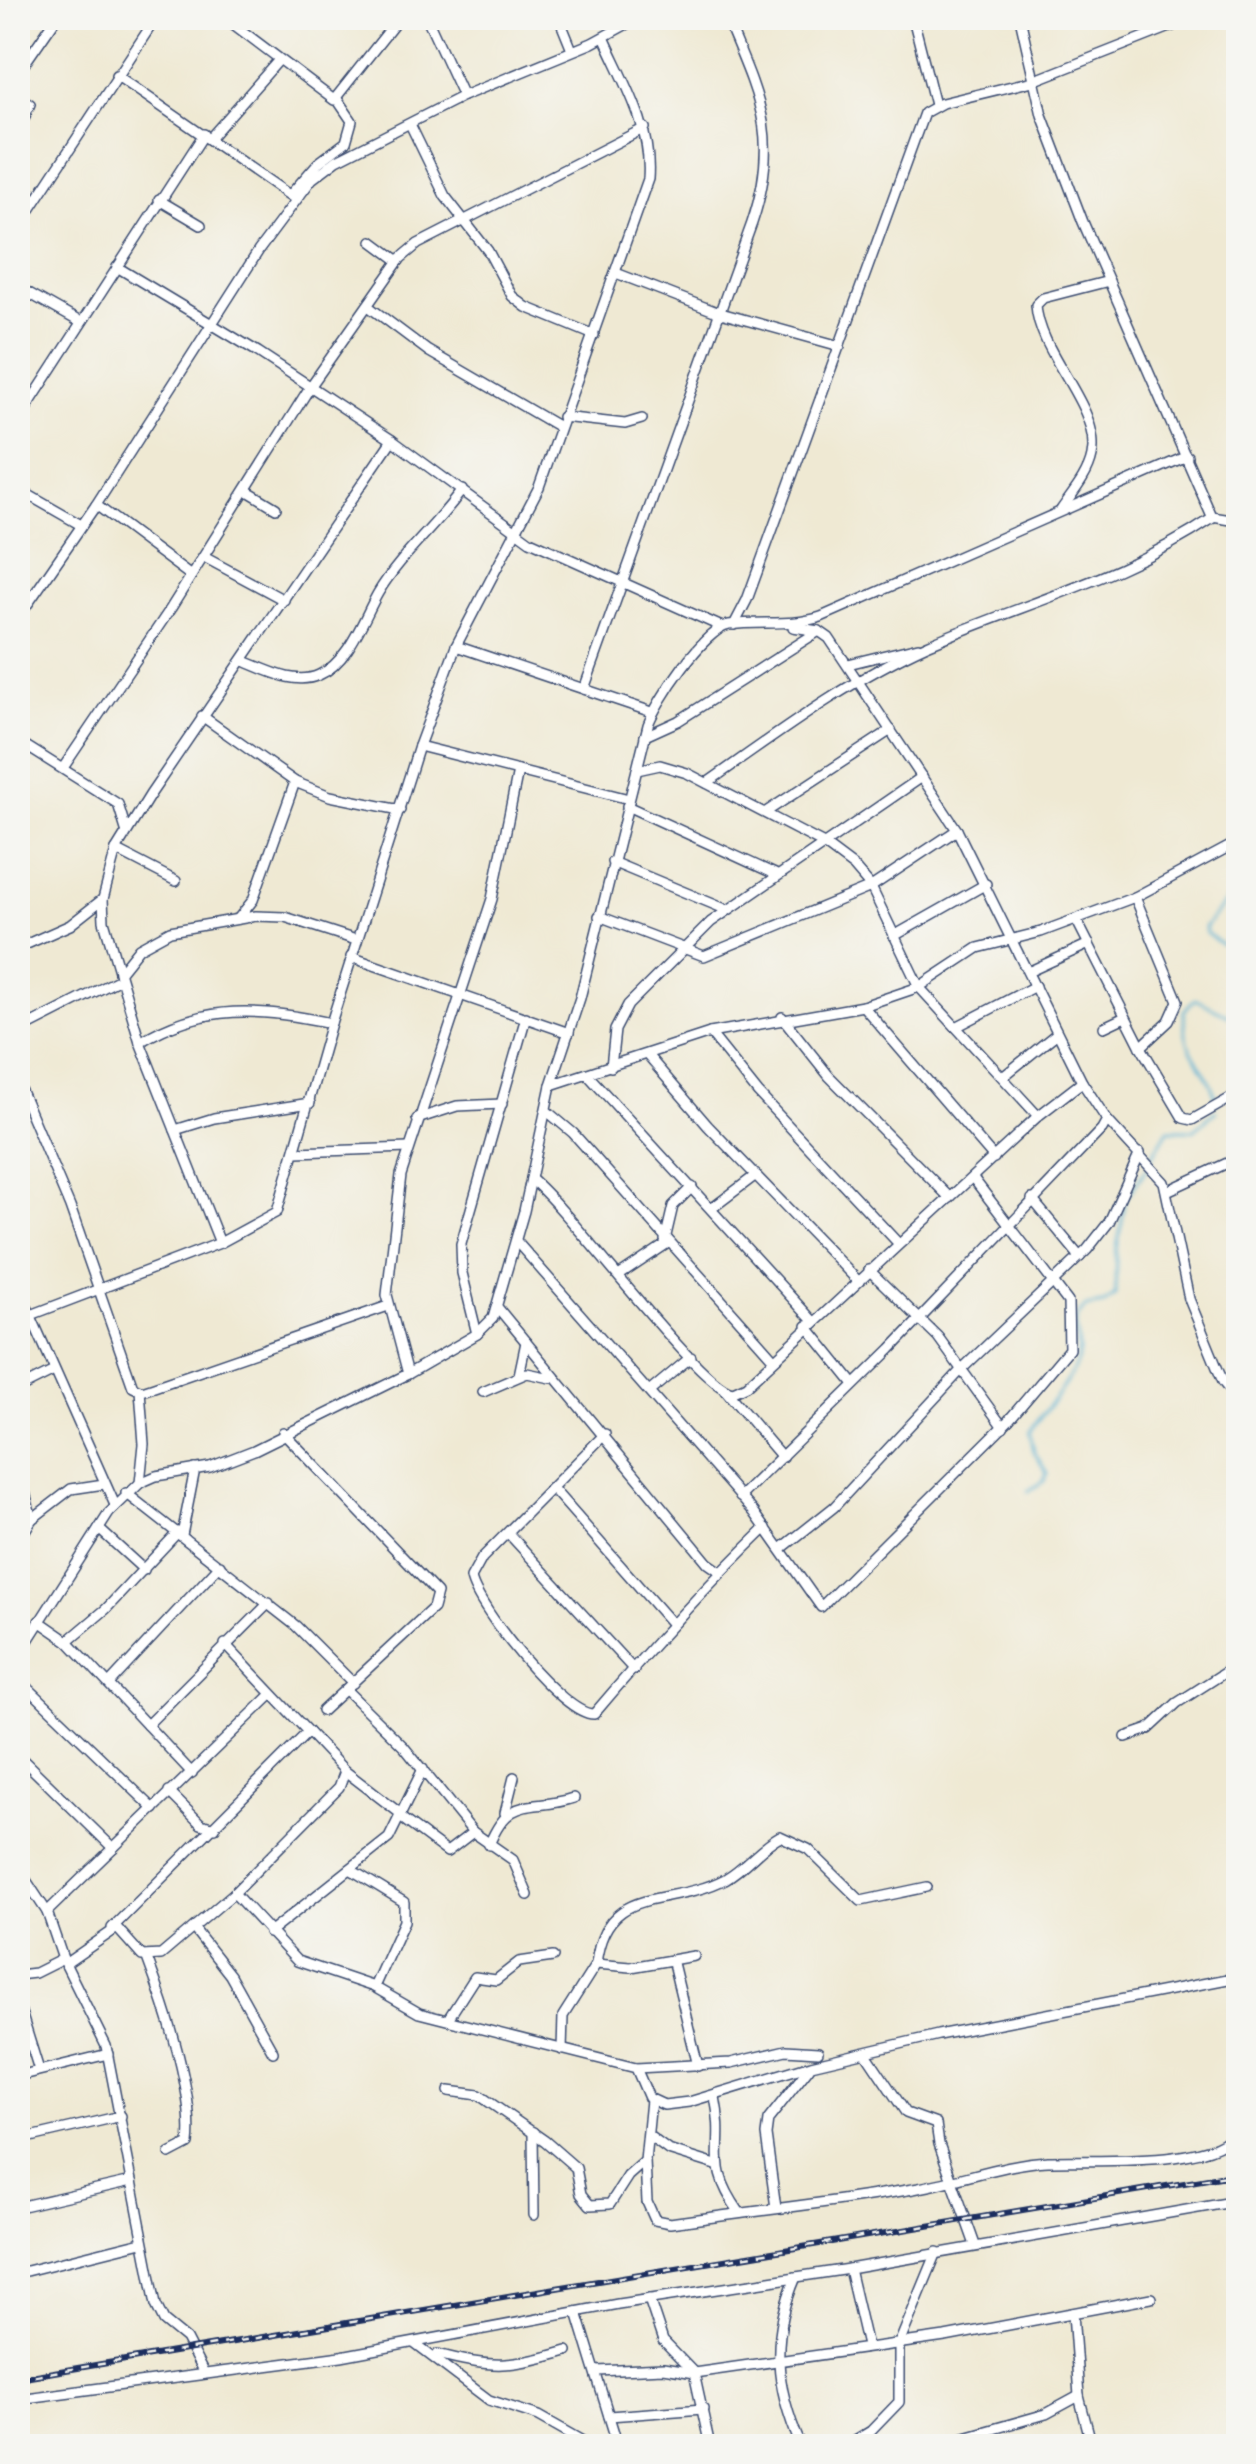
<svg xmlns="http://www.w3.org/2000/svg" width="1256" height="2464" viewBox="0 0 1256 2464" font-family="'IM FELL Double Pica',serif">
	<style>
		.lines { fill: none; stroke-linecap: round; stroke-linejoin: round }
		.stream { stroke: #57b3d5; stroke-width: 2.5 }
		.minor-casing { stroke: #3b4b70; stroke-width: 12 }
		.minor { stroke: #fff; stroke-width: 9 }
		.rail-casing { stroke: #1b2f5e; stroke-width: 6 }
		.rail { stroke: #f6f6f2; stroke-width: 2.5; stroke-dasharray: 8; stroke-linecap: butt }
	</style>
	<rect width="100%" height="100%" fill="#f6f6f2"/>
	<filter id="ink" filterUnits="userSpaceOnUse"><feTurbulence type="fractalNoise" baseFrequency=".01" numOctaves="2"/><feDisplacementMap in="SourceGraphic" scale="20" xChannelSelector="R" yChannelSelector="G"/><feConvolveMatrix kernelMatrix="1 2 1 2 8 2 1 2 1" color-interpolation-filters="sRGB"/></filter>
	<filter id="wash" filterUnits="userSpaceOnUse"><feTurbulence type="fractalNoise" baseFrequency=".0048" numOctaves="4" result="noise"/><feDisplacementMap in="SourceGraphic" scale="40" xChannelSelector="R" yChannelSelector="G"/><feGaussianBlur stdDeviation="2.25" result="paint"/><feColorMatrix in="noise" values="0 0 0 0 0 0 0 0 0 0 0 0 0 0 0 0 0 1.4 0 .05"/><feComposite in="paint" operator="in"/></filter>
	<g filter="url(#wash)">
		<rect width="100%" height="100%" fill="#efe9d3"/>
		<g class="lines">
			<g class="stream">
				<path d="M1238 359 1233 400 1238 429"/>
				<path d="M1238 887 1205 926 1206 933 1231 951 1238 1006"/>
				<path d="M1217 1103C1207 1059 1183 1062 1184 1011L1195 999 1234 1018 1238 1010"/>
				<path d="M1150 1160 1168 1130H1194L1216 1111"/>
				<path d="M1028 1491 1044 1481 1047 1473 1034 1452 1030 1432C1043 1409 1078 1376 1079 1351 1080 1340 1074 1331 1076 1319L1085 1307 1103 1304 1115 1295 1116 1254 1126 1197 1147 1168"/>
			</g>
		</g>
	</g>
	<g filter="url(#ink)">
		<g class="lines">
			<g class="minor-casing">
				<g id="minor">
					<path d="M225 18 334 100 399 18"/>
					<path d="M427 18 463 96"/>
					<path d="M559 18 572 50"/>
					<path d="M913 18 935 105"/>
					<path d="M1020 18 1042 115 1083 222 1212 517 1238 521"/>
					<path d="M18 73 56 18"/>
					<path d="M116 75 295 199"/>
					<path d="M18 96 30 104 18 133"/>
					<path d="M410 124 445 196 488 251 512 296 526 307 594 335"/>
					<path d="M210 138 278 61"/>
					<path d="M290 195 318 163 346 142 352 121 337 99"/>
					<path d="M159 200 201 225"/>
					<path d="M18 228 156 18"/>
					<path d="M372 241 399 261"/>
					<path d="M117 267 258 352 392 440 530 541 722 627"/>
					<path d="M616 273 717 312 840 346"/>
					<path d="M18 287 80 322"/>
					<path d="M368 306 428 351 559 427"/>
					<path d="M562 417 625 424 642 419"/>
					<path d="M18 421 204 134"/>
					<path d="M18 489 81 525"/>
					<path d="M246 490 276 508"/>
					<path d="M96 505 191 576"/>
					<path d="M1061 510C1072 494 1088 476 1092 456 1102 408 1039 356 1036 305L1043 298 1109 281"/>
					<path d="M204 557 284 600"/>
					<path d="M18 618 96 505 259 250 312 179 337 160 463 96 592 43 638 18"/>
					<path d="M734 625 747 600 924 113 942 103 1033 81 1193 18"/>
					<path d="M456 646 652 712"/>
					<path d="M244 661C267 670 295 686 319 675 349 662 363 619 378 593 400 556 437 525 462 490"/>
					<path d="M848 664 918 647"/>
					<path d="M584 689 752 223C781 137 759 97 726 18"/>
					<path d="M202 716 295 782 330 796 400 810"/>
					<path d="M645 736 678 721 819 631"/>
					<path d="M18 741 118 804 126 830"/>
					<path d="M419 746 629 799"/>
					<path d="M63 768 171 608 310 387 400 259 418 244 645 128"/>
					<path d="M637 770 660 765 687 773 822 843 854 867 871 887 919 987 1038 1116"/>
					<path d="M707 783C777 734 849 680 927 645 1024 603 1125 578 1213 518"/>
					<path d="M627 806 775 874"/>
					<path d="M766 812 891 730"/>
					<path d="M116 850 176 881"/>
					<path d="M612 862 725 909"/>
					<path d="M1135 897 1178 1001 1169 1021 1141 1047"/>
					<path d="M599 916 704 956 871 887 957 830"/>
					<path d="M238 919 253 900 295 782"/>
					<path d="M1076 919 1141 1047 1183 1118 1192 1120 1238 1094"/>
					<path d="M894 936 986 884"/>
					<path d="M18 948 70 925 103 899"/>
					<path d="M351 957 569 1033"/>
					<path d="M1028 972 1089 944"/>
					<path d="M119 973 139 948 170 931 256 916 285 917 356 940"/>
					<path d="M863 1006 994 1158"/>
					<path d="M782 1017 829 1076 950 1198"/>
					<path d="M956 1027 1035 986"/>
					<path d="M1104 1027 1125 1017"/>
					<path d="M18 1031 120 979"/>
					<path d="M710 1033 758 1093 898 1243"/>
					<path d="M140 1042C203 1003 262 1008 331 1023"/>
					<path d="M647 1055 708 1126 858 1281"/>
					<path d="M611 1067 615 1030 628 1005 711 922 922 777"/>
					<path d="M587 1074 813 1321"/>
					<path d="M1004 1076 1056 1034"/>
					<path d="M18 1084 70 1207 133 1387 142 1391 154 1387 388 1306"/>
					<path d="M551 1085 710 1033 863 1006 919 987 978 948 1041 932 1135 897 1238 842"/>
					<path d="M548 1112 573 1133 774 1359"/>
					<path d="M417 1119 457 1106 502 1104"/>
					<path d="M1107 1120 1164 1182 1189 1299 1223 1382 1238 1401"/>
					<path d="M175 1130 214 1118 310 1103"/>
					<path d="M296 1152 409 1148"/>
					<path d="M531 1179C572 1212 700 1388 733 1392L746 1386 1038 1116 1082 1082 957 830 829 638 819 631 793 627"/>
					<path d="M1167 1191 1238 1158"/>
					<path d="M1032 1199 1080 1257"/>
					<path d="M711 1209 756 1175"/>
					<path d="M665 1240 673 1206 692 1187"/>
					<path d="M516 1241 754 1512 821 1607 1008 1421 1069 1349 1068 1302 973 1178"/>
					<path d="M220 1243 140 1042 104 921 103 899 116 850 150 795 392 440"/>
					<path d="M869 1270 938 1337 1003 1427"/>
					<path d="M620 1275 668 1243"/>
					<path d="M18 1287 115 1505"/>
					<path d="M498 1308 708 1563 721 1572"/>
					<path d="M31 1315 220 1243 277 1212 331 1023 419 746 456 646 539 487 648 179C652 127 625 84 604 37"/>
					<path d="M807 1326 853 1383"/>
					<path d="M477 1334 462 1273 461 1244 526 1017"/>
					<path d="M408 1374 387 1295 401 1175 492 899 518 771"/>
					<path d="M519 1375 526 1342"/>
					<path d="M18 1389 54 1371"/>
					<path d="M140 1390 144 1444 140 1483"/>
					<path d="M726 1391 782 1457"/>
					<path d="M483 1392 527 1373 551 1378"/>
					<path d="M649 1392 691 1357"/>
					<path d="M283 1432 437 1593 433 1608 322 1711"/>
					<path d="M605 1434 482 1558 471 1578C477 1608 564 1716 594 1714 649 1649 705 1587 766 1528"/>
					<path d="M18 1466 32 1519 18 1542"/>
					<path d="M553 1489 671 1623"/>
					<path d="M126 1493 296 1626 353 1683"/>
					<path d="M740 1497 891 1349 1102 1129 1107 1120 1082 1082"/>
					<path d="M32 1519 71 1489 104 1484"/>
					<path d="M99 1529 144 1570"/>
					<path d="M508 1533 634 1670"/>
					<path d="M182 1535 195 1469"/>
					<path d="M781 1549 834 1507 963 1368 1087 1250 1109 1222 1140 1153"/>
					<path d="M39 1621 68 1641 192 1773"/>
					<path d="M68 1641 106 1609 178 1532"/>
					<path d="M225 1644 345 1771 401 1814"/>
					<path d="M18 1656 109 1513 140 1483 156 1476 210 1467 254 1450 408 1374 477 1334 493 1318 524 1211 551 1085 580 998 648 725C656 702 704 629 729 625 760 620 790 627 821 617L1187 456"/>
					<path d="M18 1678 154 1809"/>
					<path d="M109 1684 220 1565"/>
					<path d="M346 1690 404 1747 473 1832 513 1860 528 1895"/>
					<path d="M147 1725 269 1603"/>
					<path d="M1126 1737 1149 1729 1177 1703 1238 1664"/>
					<path d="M18 1755 113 1848"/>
					<path d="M169 1792 201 1824 215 1828"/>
					<path d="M505 1813 514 1777"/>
					<path d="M400 1817 447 1852 473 1832"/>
					<path d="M489 1845C510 1793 531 1812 574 1798"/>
					<path d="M18 1868 47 1912 63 1959 106 2046 156 2305 164 2321 186 2339 203 2372"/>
					<path d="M350 1869 404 1902V1921L374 1987"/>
					<path d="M234 1893 339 1787 345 1771"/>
					<path d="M47 1912 271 1695"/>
					<path d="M112 1928 308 1732"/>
					<path d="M194 1929 230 1975 273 2052"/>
					<path d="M269 1933 389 1838 423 1769"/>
					<path d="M147 1958C165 2006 195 2094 189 2144L170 2154"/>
					<path d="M673 1963 698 2066"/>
					<path d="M65 1964 117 1928 142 1956 161 1955 234 1893 297 1961 374 1987 419 2013 636 2068 649 2098 664 2105 689 2102 811 2065 938 2035 1238 1977"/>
					<path d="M596 1964C605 1882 670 1908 725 1879 746 1867 760 1847 780 1836L808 1849 861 1901 927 1887"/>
					<path d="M18 1975 35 1973 63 1959"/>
					<path d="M18 2003 39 2070"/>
					<path d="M448 2019 475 1977 496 1980 519 1962 553 1957"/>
					<path d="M562 2050 563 2016 596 1964 631 1967 694 1956"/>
					<path d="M867 2055 906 2113 936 2124 939 2144 975 2245"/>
					<path d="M636 2068 731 2063 786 2050 818 2052"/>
					<path d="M18 2076 108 2054"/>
					<path d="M449 2091 479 2095 545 2141 576 2168 581 2194 590 2205 610 2204 628 2176 645 2161"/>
					<path d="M715 2097C727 2153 703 2161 740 2213"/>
					<path d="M651 2100 645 2161 647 2202 655 2220 670 2223C751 2211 833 2203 913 2189 958 2182 1003 2163 1048 2161 1087 2159 1221 2169 1238 2128"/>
					<path d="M533 2132 534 2215"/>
					<path d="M649 2136 668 2150 716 2165"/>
					<path d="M18 2140 121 2116"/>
					<path d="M18 2207 132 2181"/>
					<path d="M776 2208 766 2135 768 2120 809 2068"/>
					<path d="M849 2269 867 2346"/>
					<path d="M18 2273 142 2242"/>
					<path d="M796 2277C770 2337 775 2386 801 2446"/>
					<path d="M649 2299 663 2341 694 2373 710 2446"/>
					<path d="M577 2312 618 2446"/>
					<path d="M1073 2313 1079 2396 1092 2446"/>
					<path d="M415 2344 489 2400 539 2416 592 2446"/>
					<path d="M438 2354C492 2369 513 2367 567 2351"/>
					<path d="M598 2371 663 2368 694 2373 945 2337 1151 2298"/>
					<path d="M18 2399 341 2356 618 2304 849 2269 1238 2201"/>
					<path d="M609 2416 703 2409"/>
					<path d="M661 2446 709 2442"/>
					<path d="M846 2446 871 2431 899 2402V2344L937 2252"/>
					<path d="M933 2446 1046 2414 1079 2396"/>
				</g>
			</g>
			<use href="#minor" class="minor"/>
			<g class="rail-casing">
				<path id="rail" d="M18 2378 1238 2174"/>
			</g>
			<use href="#rail" class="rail"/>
		</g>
	</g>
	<rect width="1256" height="2464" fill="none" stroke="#f6f6f2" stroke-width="60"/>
</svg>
